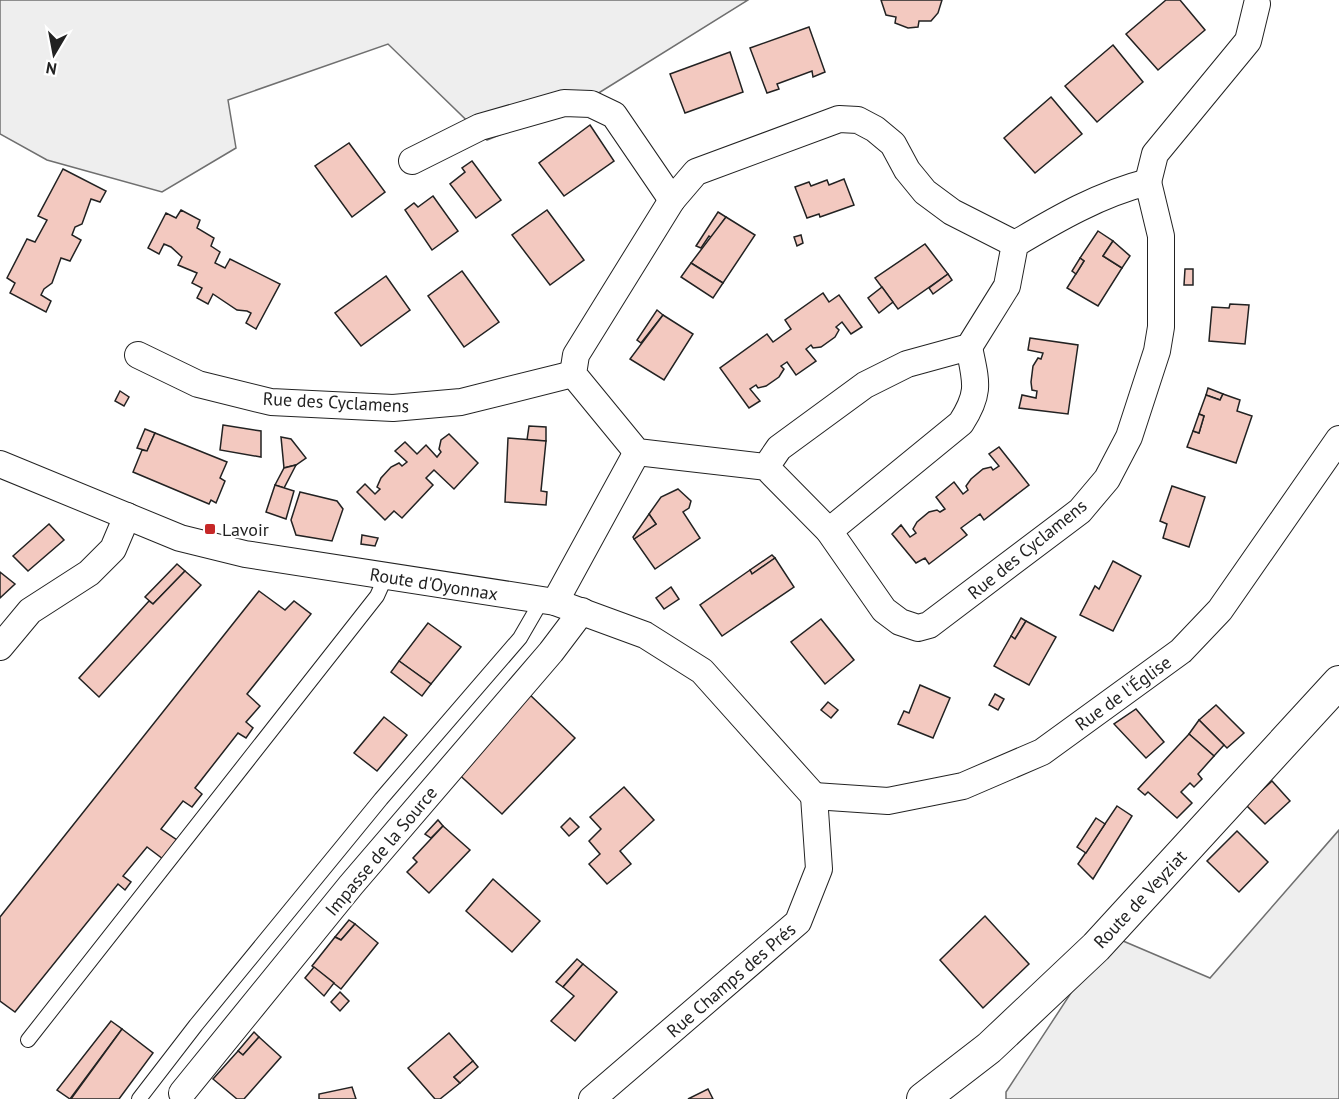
<svg xmlns="http://www.w3.org/2000/svg" width="1339" height="1099" viewBox="0 0 1339 1099" font-family="'PT Sans',sans-serif">
	<style>
		.green { fill: #eee; stroke: #6f6f6f; stroke-width: 1.5 }
		.building { fill: #f3c9c0; stroke: #222; stroke-width: 1.5 }
		.lines { fill: none; stroke-linecap: round; stroke-linejoin: round }
		.service-casing { stroke: #222; stroke-width: 16 }
		.minor-casing { stroke: #222; stroke-width: 28 }
		.tertiary-casing { stroke: #222; stroke-width: 34 }
		.service { stroke: #fff; stroke-width: 14 }
		.minor { stroke: #fff; stroke-width: 26 }
		.tertiary { stroke: #fff; stroke-width: 32 }
		.poi-dot { fill: #c62828; stroke: #fff; stroke-width: 2 }
		.labels { text-anchor: middle; dominant-baseline: central; stroke-width: 4.5; stroke-linejoin: round; paint-order: stroke }
		.street-label { font-size: 18px; fill: #222; stroke: #fff }
		.poi-label { font-size: 18px; fill: #222; stroke: #fff; text-anchor: start }
	</style>
	<rect width="100%" height="100%" fill="#fff"/>
	<g class="green">
		<path d="M0 0H748L589 99 487 140 388 44 228 100 236 148 162 192 47 160 0 134Z"/>
		<path d="M1339 830V1099H1006V1092L1109 935 1210 978Z"/>
	</g>
	<g class="building">
		<path d="M881 0H942L938 13 931 21H919L918 27 908 28 895 23 896 17 886 15Z"/>
		<path d="M1166 0H1180L1205 30 1158 70 1126 34Z"/>
		<path d="M809 27 825 72 813 77 812 71 777 84 779 89 767 93 750 48Z"/>
		<path d="M1113 45 1143 82 1097 122 1065 86Z"/>
		<path d="M730 52 743 92 685 113 670 74Z"/>
		<path d="M1051 97 1082 134 1035 173 1004 138Z"/>
		<path d="M590 125 614 161 564 196 539 163Z"/>
		<path d="M349 143 385 192 352 217 315 166Z"/>
		<path d="M472 161 501 200 476 218 450 184 465 172 462 168Z"/>
		<path d="M63 169 106 191 100 202 91 199 82 224 75 227 72 235 81 240 70 261 61 258 52 283 44 289 41 295 51 301 46 312 10 293 15 283 7 278 27 239 35 242 47 220 38 216Z"/>
		<path d="M844 179 854 205 820 217 819 214 807 218 795 187 809 182 811 186 827 180 829 185Z"/>
		<path d="M433 196 458 231 432 250 405 210 414 203 418 207Z"/>
		<path d="M181 210 200 220 197 228 214 238 211 246 220 252 215 263 225 268 230 259 280 284 256 329 246 323 251 313 247 311 237 310 213 294 208 304 197 298 202 288 192 283 197 273 178 265 182 257 171 247 164 244 159 254 148 248 166 213 176 218Z"/>
		<path d="M547 210 584 260 550 285 512 235Z"/>
		<path d="M718 212 726 217 712 238 709 236 701 248 696 246Z"/>
		<path d="M726 217 755 235 723 283 691 263Z"/>
		<path d="M1098 231 1113 241 1103 256 1122 268 1098 306 1067 288 1084 261 1080 258Z"/>
		<path d="M801 235 803 243 797 246 794 237Z"/>
		<path d="M1113 241 1130 256 1122 268 1103 256Z"/>
		<path d="M925 244 948 274 898 309 875 278Z"/>
		<path d="M1080 258 1084 261 1076 274 1072 271Z"/>
		<path d="M691 263 723 283 713 298 681 277Z"/>
		<path d="M1185 269H1193V285H1184Z"/>
		<path d="M462 271 499 322 464 347 428 296Z"/>
		<path d="M948 274 952 280 933 294 929 288Z"/>
		<path d="M386 276 410 310 361 346 335 313Z"/>
		<path d="M882 287 893 302 879 313 868 298Z"/>
		<path d="M823 293 829 302 839 295 862 327 851 334 842 322 836 327 839 330 835 337 821 347 813 348 811 345 806 349 816 361 796 375 787 362 781 366 784 369 779 377 766 386 758 388 756 385 750 389 760 401 749 408 720 368 767 334 773 342 791 329 785 320Z"/>
		<path d="M1230 304 1249 305 1245 344 1209 341 1212 307 1229 308Z"/>
		<path d="M657 310 663 315 641 343 637 340Z"/>
		<path d="M663 315 693 334 664 380 630 359Z"/>
		<path d="M1030 338 1078 345 1068 414 1019 408 1022 395 1036 398 1037 391 1032 390 1031 382 1033 366 1038 358 1041 359 1043 353 1028 350Z"/>
		<path d="M1208 388 1223 394 1220 400 1206 395Z"/>
		<path d="M120 391 129 397 124 406 115 401Z"/>
		<path d="M1223 394 1240 400 1237 411 1252 416 1236 463 1187 447 1193 431 1199 433 1204 416 1199 414 1206 395 1220 400Z"/>
		<path d="M1199 414 1204 416 1199 433 1193 431Z"/>
		<path d="M223 425 261 431V457L220 450Z"/>
		<path d="M529 426 546 427V441L527 440Z"/>
		<path d="M145 429 155 433 147 451 137 448Z"/>
		<path d="M155 433 227 462 220 478 225 481 216 503 211 500 209 504 133 472 142 450 147 451Z"/>
		<path d="M449 434 478 463 454 489 434 470 426 478 433 485 402 518 394 511 385 520 357 492 365 484 375 494 380 489 377 487 381 478 391 467 399 463 402 466 407 462 395 451 405 442 417 454 426 445 437 457 441 452 439 449 441 440Z"/>
		<path d="M281 437 291 439 306 458 296 465 284 468Z"/>
		<path d="M508 438 546 441 541 491 547 492 546 505 505 502Z"/>
		<path d="M999 447 1029 485 984 520 980 514 961 528 967 535 929 564 925 558 916 563 892 534 901 525 910 537 916 533 913 529 917 522 929 512 937 510 940 512 945 509 936 497 954 482 963 494 968 490 966 486 971 479 983 469 991 467 993 470 999 466 989 454Z"/>
		<path d="M296 465 284 488 275 485 284 468Z"/>
		<path d="M275 485 294 491 286 519 266 512Z"/>
		<path d="M1172 486 1205 497 1189 547 1163 538 1167 524 1160 521Z"/>
		<path d="M678 489 691 501 689 508 683 512 700 538 655 569 634 539 656 524 649 514 661 497Z"/>
		<path d="M300 492 337 501 343 509 332 541 296 535 291 520Z"/>
		<path d="M649 514 656 524 634 539 633 537Z"/>
		<path d="M49 524 64 540 28 571 13 556Z"/>
		<path d="M362 535 378 538 375 546 361 544Z"/>
		<path d="M772 555 775 558 752 574 750 570Z"/>
		<path d="M775 558 794 587 722 636 700 605 750 570 752 574Z"/>
		<path d="M1113 561 1141 576 1113 631 1080 615 1095 586 1099 589Z"/>
		<path d="M177 564 185 571 153 604 145 597Z"/>
		<path d="M185 571 201 585 99 697 79 678 149 601 153 604Z"/>
		<path d="M0 572 15 584 0 598Z"/>
		<path d="M671 587 679 599 664 609 656 598Z"/>
		<path d="M259 591 285 610 294 601 311 614 247 694 260 706 246 722 253 728 246 738 238 733 195 788 202 794 192 807 183 801 161 829 177 840 163 859 147 847 123 876 131 882 125 890 118 884 15 1012 0 1001V917Z"/>
		<path d="M1021 618 1026 621 1015 639 1011 636Z"/>
		<path d="M821 619 854 660 825 684 791 642Z"/>
		<path d="M1026 621 1056 637 1029 685 994 666 1011 636 1015 639Z"/>
		<path d="M428 623 461 647 431 684 399 661Z"/>
		<path d="M399 661 431 684 422 696 391 672Z"/>
		<path d="M920 685 950 698 933 738 898 724 904 711 909 713Z"/>
		<path d="M528 693 575 738 502 814 453 769Z"/>
		<path d="M995 694 1004 699 998 710 989 705Z"/>
		<path d="M828 702 838 710 831 718 821 710Z"/>
		<path d="M1216 705 1244 733 1227 748 1199 720Z"/>
		<path d="M1136 709 1164 742 1146 758 1114 724Z"/>
		<path d="M384 717 407 735 377 771 354 753Z"/>
		<path d="M1199 720 1224 745 1214 756 1189 734Z"/>
		<path d="M1189 734 1214 756 1198 774 1202 779 1194 787 1190 783 1181 792 1192 803 1177 818 1148 792 1145 795 1138 789Z"/>
		<path d="M1272 781 1290 801 1265 824 1246 805Z"/>
		<path d="M624 787 654 820 620 851 631 864 607 884 589 864 600 854 589 841 601 829 590 817Z"/>
		<path d="M1117 806 1132 816 1093 879 1078 864Z"/>
		<path d="M570 818 579 827 569 836 561 827Z"/>
		<path d="M1096 818 1105 824 1086 853 1077 847Z"/>
		<path d="M438 820 443 826 431 838 425 834Z"/>
		<path d="M443 826 470 850 429 893 407 872 417 862 413 858Z"/>
		<path d="M1237 831 1268 862 1239 892 1207 861Z"/>
		<path d="M493 879 540 921 512 952 466 911Z"/>
		<path d="M985 916 1029 964 983 1008 940 960Z"/>
		<path d="M349 920 355 924 341 940 335 937Z"/>
		<path d="M355 924 378 943 341 989 312 966 335 937 341 940Z"/>
		<path d="M577 959 583 964 563 987 556 982Z"/>
		<path d="M583 964 617 992 575 1041 551 1021 574 996 563 987Z"/>
		<path d="M314 967 334 983 324 996 305 978Z"/>
		<path d="M340 992 349 1001 340 1011 331 1002Z"/>
		<path d="M111 1021 122 1029 70 1099 57 1090Z"/>
		<path d="M122 1029 153 1053 119 1099H71Z"/>
		<path d="M254 1032 259 1037 243 1055 238 1051Z"/>
		<path d="M449 1033 473 1061 454 1077 460 1083 440 1099H435L408 1068Z"/>
		<path d="M259 1037 281 1057 244 1099H237L213 1079 238 1051 243 1055Z"/>
		<path d="M473 1061 478 1067 460 1083 454 1077Z"/>
		<path d="M352 1087 356 1099H319V1094Z"/>
		<path d="M708 1089 713 1099H688Z"/>
	</g>
	<g class="lines">
		<g class="service-casing">
			<g id="service">
				<path d="M28 1040 377 596 386 576"/>
				<path d="M139 1099 196 1025 381 799 520 638 542 600"/>
			</g>
		</g>
		<g class="minor-casing">
			<g id="minor">
				<path d="M412 161 480 127 564 103 591 104 614 115 672 200"/>
				<path d="M1148 182 1155 154 1248 41 1257 4"/>
				<path d="M138 355 198 384 271 402 393 408 461 402 573 374"/>
				<path d="M0 464 180 538 245 554 555 602 645 635 702 671 814 796"/>
				<path d="M766 467 829 531 884 610 900 622 918 628 929 625 1080 511 1107 479 1129 437 1157 351 1161 327V236L1148 182C1100 194 1057 219 1015 244L1007 286 969 347 907 364 865 385 779 448 766 467 637 452 573 374 576 355 672 200 696 172 839 119 858 120 875 129 893 144 907 170 925 192 952 212 1015 244"/>
				<path d="M829 531 961 423C981 392 976 382 969 347"/>
				<path d="M555 602 637 452"/>
				<path d="M0 647 30 611 89 573 113 549 127 516"/>
				<path d="M814 796 888 801 963 786 1042 752 1181 651 1220 610 1339 439"/>
				<path d="M182 1093 351 885 551 652 582 611"/>
				<path d="M592 1099 798 922 819 869 814 796"/>
			</g>
		</g>
		<g class="tertiary-casing">
			<path id="tertiary" d="M923 1099 989 1048 1096 947 1339 682"/>
		</g>
		<use href="#service" class="service"/>
		<use href="#minor" class="minor"/>
		<use href="#tertiary" class="tertiary"/>
	</g>
	<rect class="poi-dot" x="204" y="523" width="12" height="12" rx="3"/>
	<g class="labels">
		<g class="street-label">
			<text transform="translate(336 402) rotate(3)">Rue des Cyclamens</text>
			<text transform="translate(1027 549) rotate(-39)">Rue des Cyclamens</text>
			<text transform="translate(434 584) rotate(9)">Route d'Oyonnax</text>
			<text transform="translate(1123 693) rotate(-36)">Rue de l'Église</text>
			<text transform="translate(381 851) rotate(-50)">Impasse de la Source</text>
			<text transform="translate(1140 899) rotate(-47)">Route de Veyziat</text>
			<text transform="translate(731 980) rotate(-41)">Rue Champs des Prés</text>
		</g>
		<g class="poi-label">
			<text x="222" y="529">Lavoir</text>
		</g>
	</g>
	<g transform="translate(54 54) rotate(190)" stroke="#ffffff" stroke-width="4.5" paint-order="stroke">
	<path d="M0-4.5L10 22L0 15L-10 22Z" fill="#222222"/>
	<text y="-9" font-size="16" font-weight="bold" text-anchor="middle" fill="#222222">N</text>
	</g>
</svg>
